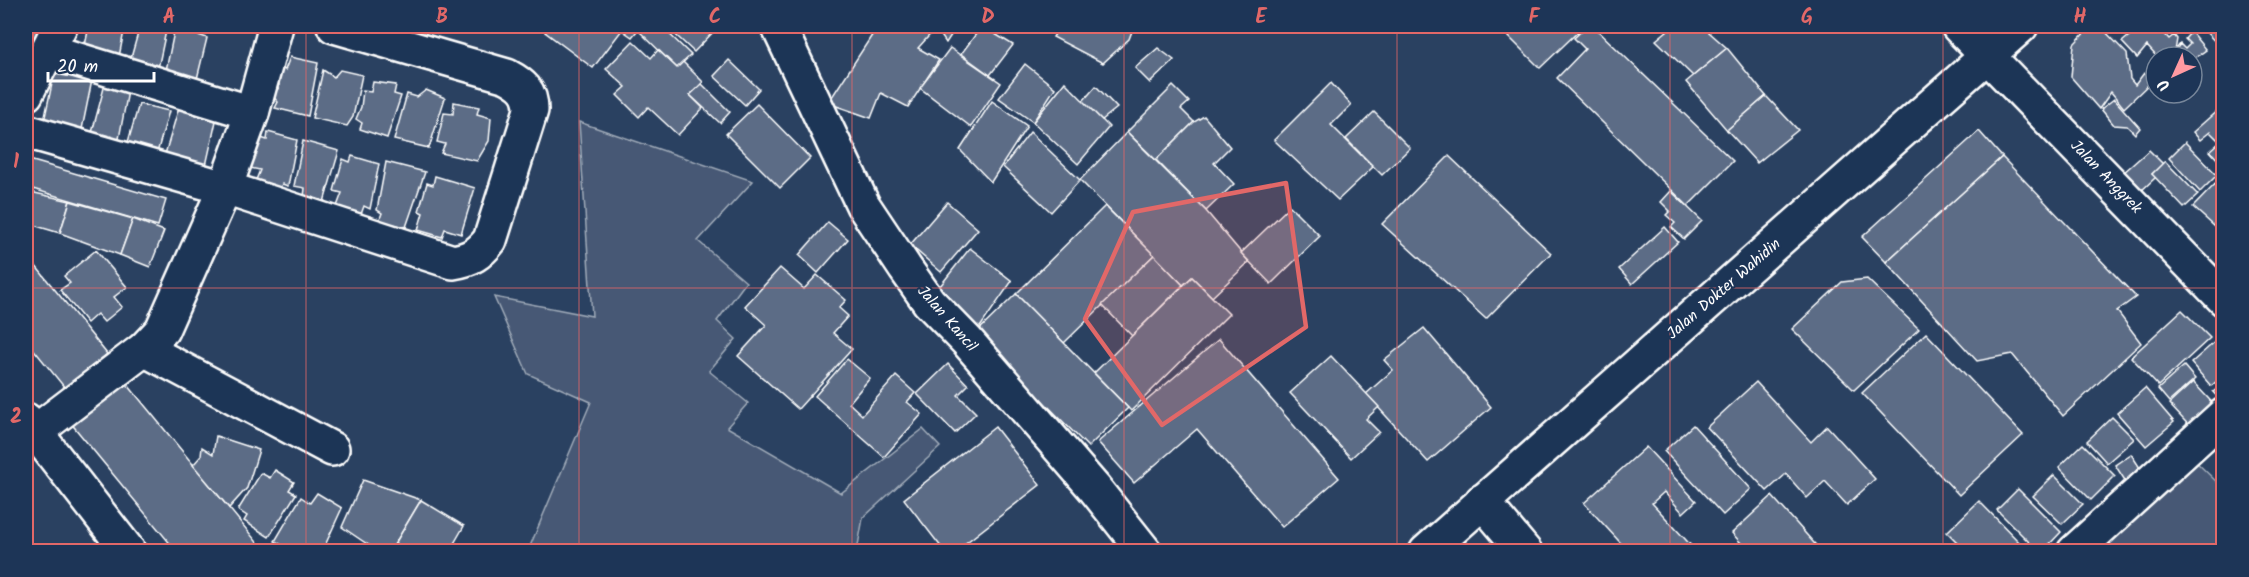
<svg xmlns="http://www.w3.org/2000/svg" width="2249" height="577" viewBox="0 0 2249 577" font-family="Kalam,sans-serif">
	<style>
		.green { fill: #465975; stroke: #a2acba; stroke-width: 1.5 }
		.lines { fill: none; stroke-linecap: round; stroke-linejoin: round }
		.canal { stroke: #6d7d92; stroke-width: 38 }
		.building { fill: #5b6c86; stroke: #fff; stroke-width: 1.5 }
		.minor-casing { stroke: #fff; stroke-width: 38 }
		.major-casing { stroke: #fff; stroke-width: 38 }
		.minor { stroke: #1d3557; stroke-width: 33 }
		.major { stroke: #1d3557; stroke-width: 33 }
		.marked { fill: #e26868; fill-opacity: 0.2; stroke: #e26868; stroke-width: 4.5; stroke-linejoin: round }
		.grid { fill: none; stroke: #e26868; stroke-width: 1.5; stroke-opacity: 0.55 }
		.labels { text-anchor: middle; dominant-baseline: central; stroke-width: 4.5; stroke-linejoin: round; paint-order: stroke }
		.street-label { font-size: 16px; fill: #fff; stroke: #1d3557 }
		.neatline { fill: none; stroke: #e26868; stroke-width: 2 }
		.grid-label { font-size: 20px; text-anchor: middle; font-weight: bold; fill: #e26868 }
	</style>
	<rect width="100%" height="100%" fill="#2a4161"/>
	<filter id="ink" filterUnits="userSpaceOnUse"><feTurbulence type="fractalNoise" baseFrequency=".0167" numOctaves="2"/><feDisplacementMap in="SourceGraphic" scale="12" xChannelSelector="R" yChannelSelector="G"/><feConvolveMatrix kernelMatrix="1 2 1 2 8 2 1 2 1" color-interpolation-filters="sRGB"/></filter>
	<g filter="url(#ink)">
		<g class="green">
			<path d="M579 122 753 181 698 241 746 282 717 321 736 339 709 371 748 403 727 427 841 493 923 429 940 447 863 518 857 551H528L591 402 528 374 494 297 592 316Z"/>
			<path d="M2188 454 2223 488V551L2071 552Z"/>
		</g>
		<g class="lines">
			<path class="canal" d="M26 28 27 26"/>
		</g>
		<g class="building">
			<path d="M89 26H125L118 62 83 55Z"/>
			<path d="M140 26H167L156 78 127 72Z"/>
			<path d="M385 26H427L423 29Z"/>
			<path d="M550 26H616L622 30 593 68 545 32Z"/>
			<path d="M616 26H641L632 37Z"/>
			<path d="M644 26H661L691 55 677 68 639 31Z"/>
			<path d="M666 26H719L694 52Z"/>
			<path d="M878 26H957L946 43 936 28 918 48 939 60 908 107 881 93 871 118 828 103Z"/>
			<path d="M982 26 1013 45 990 75 961 54Z"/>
			<path d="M1060 26H1134L1129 39 1103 63 1053 37Z"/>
			<path d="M1498 26H1584L1540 68Z"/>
			<path d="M1587 26H1593L1733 161 1688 206 1557 78 1585 49 1574 38Z"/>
			<path d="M1673 26H1702L1727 48 1693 76 1656 40Z"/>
			<path d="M2091 26H2100L2127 54 2130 79 2135 85 2144 73 2151 82 2124 108 2111 92 2099 109 2071 77 2074 44Z"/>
			<path d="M2141 26H2167L2162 31 2169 39 2174 35 2177 39 2175 51 2180 44 2185 49 2190 44 2185 39 2191 32 2206 50 2192 60V57H2157L2147 46 2137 58 2122 42Z"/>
			<path d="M2204 26H2224V51L2202 28Z"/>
			<path d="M175 27 207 38 195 87 164 80Z"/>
			<path d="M633 41 651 58 658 50 677 68 683 62 703 82 690 95 703 108 678 135 648 107 639 117 617 95 626 87 606 69Z"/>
			<path d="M950 48 1001 83 971 127 920 88Z"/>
			<path d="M1158 48 1174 60 1150 83 1135 68Z"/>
			<path d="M1727 48 1766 96 1727 130 1686 82Z"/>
			<path d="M290 57 318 63 308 116 275 108 278 102 271 94 279 88V66L285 70Z"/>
			<path d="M729 60 759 89 745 105 714 76Z"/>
			<path d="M2156 62V84L2147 72Z"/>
			<path d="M1025 64 1055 88 1033 122 999 98Z"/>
			<path d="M323 70 334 77 340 70 362 75 353 117 347 126 312 118Z"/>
			<path d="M54 74 92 80 80 139 42 131Z"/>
			<path d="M373 82 396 85 394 94 401 96 387 138 360 129 362 123 356 119 361 107 363 91 371 92Z"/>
			<path d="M1065 82 1109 127 1078 164 1033 122Z"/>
			<path d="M1331 83 1351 105 1331 125 1373 167 1338 200 1274 140Z"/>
			<path d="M105 84 129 86 118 144 90 140Z"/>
			<path d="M702 84 730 112 720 123 690 95Z"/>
			<path d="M1096 86 1117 108 1102 120 1083 101Z"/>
			<path d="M1173 86 1189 102 1181 109 1194 122 1156 160 1127 132Z"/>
			<path d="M426 90 445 98 429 148 394 140 407 94 417 97Z"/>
			<path d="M1766 96 1798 130 1757 163 1727 130Z"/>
			<path d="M2114 99 2140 128 2135 134 2127 126 2114 125 2101 109Z"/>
			<path d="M992 101 1027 126 991 182 960 150Z"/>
			<path d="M454 102 479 107 477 114 491 118 489 141 477 161 441 153 445 144 437 142 444 113 453 114Z"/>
			<path d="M139 104 169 111 157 153 128 142Z"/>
			<path d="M757 104 810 158 780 188 726 134Z"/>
			<path d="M179 107 216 121 203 179 163 161Z"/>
			<path d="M2219 109 2224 114V157L2219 161 2210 151 2220 142 2210 132 2200 140 2193 132Z"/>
			<path d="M1374 112 1410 148 1382 175 1346 139Z"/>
			<path d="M1204 116 1230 147 1214 163 1234 184 1206 211 1156 160 1194 122Z"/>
			<path d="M1979 131 2002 157 1886 262 1862 237Z"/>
			<path d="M268 132 297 140 288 186 282 184 278 193 254 185 260 170 250 168 258 137 267 140Z"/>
			<path d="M1030 132 1080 180 1051 212 1003 167Z"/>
			<path d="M1127 132 1206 211 1249 262 1212 297 1192 277 1183 285 1080 180Z"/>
			<path d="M303 141 339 151 324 202 304 197 305 188 294 186Z"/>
			<path d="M2185 142 2217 175 2200 192 2169 158Z"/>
			<path d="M2149 150 2163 164 2152 174 2156 177 2140 192 2122 174Z"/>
			<path d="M352 156 379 164 370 209 364 206 360 217 336 209 342 193 334 191 343 159 350 162Z"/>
			<path d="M1449 156 1551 253 1486 319 1382 224Z"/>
			<path d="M2002 157 2136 297 2117 311 2141 343 2063 416 2012 354 1977 361 1886 262Z"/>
			<path d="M26 159 166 200 158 226 26 187Z"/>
			<path d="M2165 161 2198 195 2184 208 2152 174Z"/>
			<path d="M386 162 425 172 406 227 379 221 382 213 377 210Z"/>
			<path d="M2224 175V235L2193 207Z"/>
			<path d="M435 176 475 188 461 234 445 229 442 237 418 230 423 213 419 211 427 183 433 185Z"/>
			<path d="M26 191 70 201 60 233 26 223Z"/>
			<path d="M1671 191 1702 221 1684 239 1671 227 1675 223 1666 215 1670 211 1661 202Z"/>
			<path d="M70 201 133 219 120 255 60 233Z"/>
			<path d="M947 202 978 229 941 272 910 245Z"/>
			<path d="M1105 206 1154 255 1064 343 1016 294Z"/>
			<path d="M1290 206 1320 236 1271 284 1241 253Z"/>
			<path d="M133 219 164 231 150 267 120 255Z"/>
			<path d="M828 222 848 239 818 273 799 255Z"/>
			<path d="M1665 227 1678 242 1632 284 1619 269Z"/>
			<path d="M970 248 1012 281 976 333 933 295Z"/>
			<path d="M96 250 127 287 114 297 122 307 104 322 97 314 87 323 60 290 70 283 64 276Z"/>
			<path d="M26 254 107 354 65 388 26 340Z"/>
			<path d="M1154 255 1183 285 1132 336 1102 305Z"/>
			<path d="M780 268 804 289 817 275 846 300 839 308 848 316 833 333 852 349 798 409 738 356 766 325 745 306Z"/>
			<path d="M1192 277 1229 314 1131 411 1094 373Z"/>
			<path d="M1867 279 1919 329 1854 390 1792 329 1842 282Z"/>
			<path d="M1016 294 1128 408 1088 447 976 333Z"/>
			<path d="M2182 310 2210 338 2158 386 2131 357Z"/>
			<path d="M1424 328 1491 407 1428 462 1366 394 1393 370 1384 360Z"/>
			<path d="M1926 333 2023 435 1959 495 1862 393Z"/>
			<path d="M1219 339 1339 478 1282 527 1197 429 1134 483 1098 442Z"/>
			<path d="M2218 339 2224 345V375L2211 386 2191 363Z"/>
			<path d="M1331 356 1379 407 1366 419 1379 432 1351 458 1290 393Z"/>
			<path d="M847 359 870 378 849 403 862 415 896 376 915 393 907 402 922 414 884 457 815 396Z"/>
			<path d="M948 364 968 385 958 395 976 413 955 433 917 394Z"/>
			<path d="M2184 366 2195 379 2169 402 2158 389Z"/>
			<path d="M123 379 265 552H177L70 422Z"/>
			<path d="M1756 382 1811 442 1827 426 1875 479 1847 505 1825 481 1807 498 1786 474 1767 491 1707 427Z"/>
			<path d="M2193 382 2220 411 2196 433 2169 404Z"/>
			<path d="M2224 383V404L2213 392Z"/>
			<path d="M2145 388 2174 422 2146 446 2117 413Z"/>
			<path d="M2112 417 2134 439 2107 463 2087 441Z"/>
			<path d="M1693 425 1751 489 1723 515 1664 451Z"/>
			<path d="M995 427 1040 485 954 552H945L904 499Z"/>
			<path d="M216 436 259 450 247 488 229 508 193 465 201 456 202 447 213 454Z"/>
			<path d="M2083 444 2115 476 2091 500 2059 467Z"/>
			<path d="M1646 447 1696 501 1683 513 1664 492 1652 503 1697 552H1629L1584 503Z"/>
			<path d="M2131 454 2142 471 2126 482 2115 465Z"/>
			<path d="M275 470 294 482 289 490 296 494 269 537 244 521 247 516 238 510 261 473 270 478Z"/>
			<path d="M2054 475 2083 504 2062 524 2033 496Z"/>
			<path d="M363 480 421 500 390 552H379L342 527Z"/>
			<path d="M2018 489 2061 532 2042 552H2039L1997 510Z"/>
			<path d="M317 493 342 508 322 552H293L275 541 301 497 310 503Z"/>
			<path d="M1772 496 1822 552H1749L1732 533Z"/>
			<path d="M421 500 464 526 449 552H390Z"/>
			<path d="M1979 501 2022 545 2015 552H1967L1947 532Z"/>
		</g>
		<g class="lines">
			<g class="minor-casing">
				<g id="minor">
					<path d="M778 26 863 205 905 268 929 302 967 341 1095 489 1145 552"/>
					<path d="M1958 26 2224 299"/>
					<path d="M49 51 252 113"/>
					<path d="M26 94 60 26"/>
					<path d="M26 131 225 188 453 262C471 259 479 254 490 240L531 110C531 91 522 84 507 76L334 26"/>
					<path d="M144 349 332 449"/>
					<path d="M35 432 144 349 162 330 225 188 252 113 276 26"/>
					<path d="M1482 501 1525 552"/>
					<path d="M1426 552 2021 26"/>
					<path d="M2074 552 2224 415"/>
				</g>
			</g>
			<g class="major-casing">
				<path id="major" d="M26 420 129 552"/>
			</g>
			<use href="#minor" class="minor"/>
			<use href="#major" class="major"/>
		</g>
	</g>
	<path class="marked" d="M1286 183 1306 327 1162 425 1085 319 1133 212Z"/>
	<path class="grid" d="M306 26V552M579 26V552M852 26V552M1124 26V552M1397 26V552M1670 26V552M1943 26V552M26 288H2224"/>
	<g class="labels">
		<g class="street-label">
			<text transform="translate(2106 177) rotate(46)">Jalan Anggrek</text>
			<text transform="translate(1724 289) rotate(-41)">Jalan Dokter Wahidin</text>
			<text transform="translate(947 319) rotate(49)">Jalan Kancil</text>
		</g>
	</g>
	<rect width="2249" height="577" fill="none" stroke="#1d3557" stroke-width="66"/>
	<g transform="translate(2174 75) rotate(225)"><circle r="28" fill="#1d3557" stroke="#77869a" stroke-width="1.5"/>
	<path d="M0-4.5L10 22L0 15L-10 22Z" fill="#ff9aa2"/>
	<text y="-9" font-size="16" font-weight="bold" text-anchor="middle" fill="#ffffff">U</text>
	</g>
	<path d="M48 72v9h106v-9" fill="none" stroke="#ffffff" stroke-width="3"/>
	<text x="57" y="72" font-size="18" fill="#ffffff" stroke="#1d3557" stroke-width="4.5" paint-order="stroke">20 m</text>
	<rect x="33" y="33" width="2183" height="511" class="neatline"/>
	<g class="grid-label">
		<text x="169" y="23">A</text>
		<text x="442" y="23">B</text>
		<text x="715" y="23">C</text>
		<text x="988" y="23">D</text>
		<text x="1261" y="23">E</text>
		<text x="1534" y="23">F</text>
		<text x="1807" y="23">G</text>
		<text x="2080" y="23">H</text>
		<text x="16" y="168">1</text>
		<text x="16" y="423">2</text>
	</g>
</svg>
